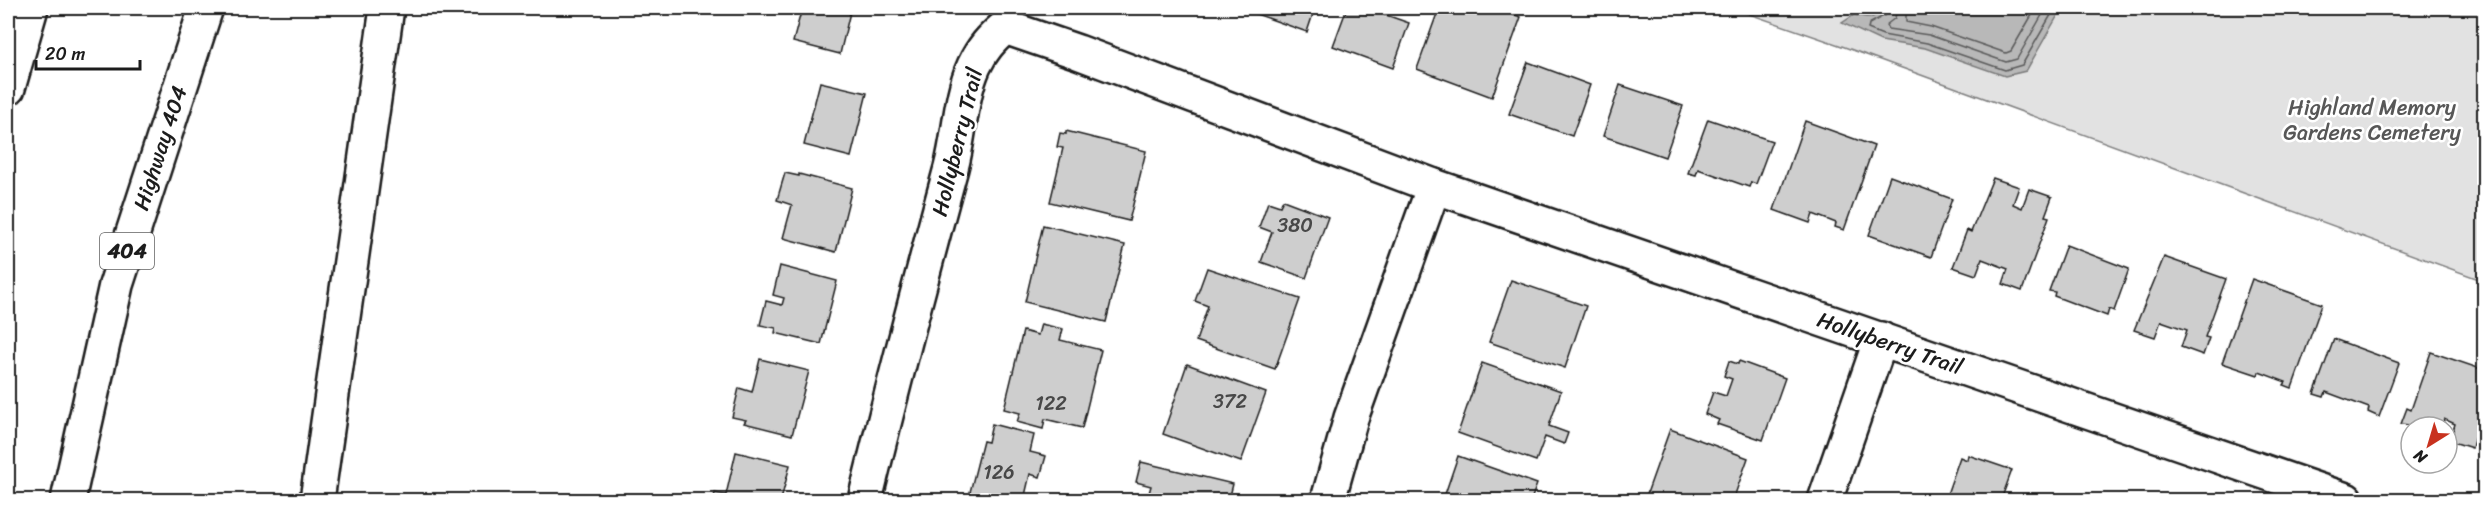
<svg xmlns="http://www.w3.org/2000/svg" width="2492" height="508" viewBox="0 0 2492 508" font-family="Sriracha,sans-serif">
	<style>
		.green { fill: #e2e2e2; stroke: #7f7f7f; stroke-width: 1.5 }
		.water { fill: #b8b8b8; stroke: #7a7a7a; stroke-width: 1.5 }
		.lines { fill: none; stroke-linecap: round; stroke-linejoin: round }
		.shore { stroke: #5a5a5a; stroke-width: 1.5 }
		.building { fill: #cecece; stroke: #1c1c1c; stroke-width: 1.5 }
		.minor-casing { stroke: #1c1c1c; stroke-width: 38 }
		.highway-casing { stroke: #1c1c1c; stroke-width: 38 }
		.minor { stroke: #fff; stroke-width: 33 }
		.highway { stroke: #fff; stroke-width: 33 }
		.labels { text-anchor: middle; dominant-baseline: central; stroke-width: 5; stroke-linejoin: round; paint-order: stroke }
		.number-label { font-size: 20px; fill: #484848 }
		.shield { fill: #fff; stroke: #606060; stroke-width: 1.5 }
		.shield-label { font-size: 21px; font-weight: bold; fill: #1c1c1c }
		.park-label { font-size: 22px; fill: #575757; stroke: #fff }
		.street-label { font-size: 22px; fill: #1c1c1c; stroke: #fff }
	</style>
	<rect width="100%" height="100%" fill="#fff"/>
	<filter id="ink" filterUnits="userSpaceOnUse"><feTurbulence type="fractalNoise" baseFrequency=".0167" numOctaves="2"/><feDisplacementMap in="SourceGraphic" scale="12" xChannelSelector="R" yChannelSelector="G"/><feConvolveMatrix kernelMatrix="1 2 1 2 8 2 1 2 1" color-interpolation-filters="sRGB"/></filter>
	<g filter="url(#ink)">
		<path class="green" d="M1732 8H2484V281L1839 45Z"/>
		<path class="water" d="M1888 8H2062L2026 71 2005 76 1925 48 1881 41 1842 23 1854 15 1871 18Z"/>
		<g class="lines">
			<g class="shore">
				<path d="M1890 8 1887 14 1869 24 1868 29 1883 35 1927 43 2005 70 2022 65 2055 8"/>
				<path d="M1897 8 1895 18 1886 25 1888 29 1929 35 2006 62 2017 59 2046 8"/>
				<path d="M1906 8V22L1931 27 2006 53 2011 51 2036 8"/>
			</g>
		</g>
		<g class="building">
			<path d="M802 8H851L840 54 793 42Z"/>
			<path d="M1246 8H1315L1307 32 1245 10Z"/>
			<path d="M1347 8H1366L1409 23 1393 68 1333 46Z"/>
			<path d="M1439 8H1495L1521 17 1492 97 1417 69Z"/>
			<path d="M1528 62 1590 85 1572 136 1509 114Z"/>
			<path d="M820 82 867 93 851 157 804 145Z"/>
			<path d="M1620 85 1683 106 1665 157 1603 136Z"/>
			<path d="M1708 119 1772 141 1756 184 1751 182 1749 187 1698 169 1696 175 1688 173Z"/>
			<path d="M1805 121 1874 146 1844 230 1835 227 1836 223 1813 214 1810 223 1774 210Z"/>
			<path d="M1066 131 1146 151 1129 221 1050 202 1063 148 1057 147 1060 133 1066 134Z"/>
			<path d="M785 173 799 176V174L852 188 836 252 783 238 792 205 777 200Z"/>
			<path d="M1890 176 1952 199 1931 257 1869 235Z"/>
			<path d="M1993 178 2019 187 2013 204 2022 208 2029 189 2052 197 2045 216 2049 217 2022 291 2003 284 2008 269 1982 259 1976 275 1953 267 1967 230 1971 232Z"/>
			<path d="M1283 200 1328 217 1306 278 1261 262 1272 232 1259 227 1268 202 1280 206Z"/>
			<path d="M1043 225 1125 245 1106 322 1025 302Z"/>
			<path d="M2066 245 2129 269 2114 311 2109 309 2107 316 2054 296 2055 292 2049 291Z"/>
			<path d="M2164 257 2226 279 2205 337 2209 338 2203 355 2181 347 2187 330 2161 321 2155 337 2134 330Z"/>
			<path d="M780 266 837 281 821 344 775 333 776 328 760 325 766 301 782 305 784 298 773 295Z"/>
			<path d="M1207 268 1300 299 1275 369 1196 341 1208 306 1195 301Z"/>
			<path d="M2252 279 2322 304 2292 388 2284 385 2286 382 2259 372 2258 375 2222 363Z"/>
			<path d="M1511 280 1586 306 1565 368 1489 342Z"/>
			<path d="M1041 324 1063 329 1060 340 1101 350 1082 428 1045 419 1043 429 1017 422 1020 413 1004 409 1023 331 1038 335Z"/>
			<path d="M2334 339 2399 363 2379 417 2368 412 2369 408 2326 392 2324 397 2314 394Z"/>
			<path d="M2431 352 2484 370V402L2472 448 2450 441 2455 424 2444 419 2443 423 2427 418 2424 427 2401 424 2407 408 2411 410Z"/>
			<path d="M760 359 809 371 792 435 744 423 746 420 732 417 739 388 752 392Z"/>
			<path d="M1729 361 1738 364 1739 361 1785 378 1763 440 1717 424 1719 420 1705 414 1713 392 1726 396 1732 379 1724 376Z"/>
			<path d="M1482 363 1561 391 1549 426 1568 433 1564 444 1545 437 1536 461 1458 433Z"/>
			<path d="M1187 364 1266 393 1241 462 1163 434Z"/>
			<path d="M992 424 1034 435 1030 452 1046 456 1040 477 1030 474 1024 500H968L983 441 988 442Z"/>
			<path d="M1670 429 1748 458 1733 500 1645 499Z"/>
			<path d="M736 452 790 465 781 500H713L715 493 726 495Z"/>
			<path d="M1968 455 2012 470 2001 500H1945L1960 457 1967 460Z"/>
			<path d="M1458 456 1537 484 1531 500H1443Z"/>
			<path d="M1141 462 1233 484 1229 500H1147L1151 486 1136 482Z"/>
		</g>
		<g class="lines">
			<g class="minor-casing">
				<g id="minor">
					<path d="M865 500C892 389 921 279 951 168 960 135 960 97 974 66 982 49 991 39 1005 27L1078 52 1434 186 2346 500"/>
					<path d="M1328 500 1351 418 1434 186"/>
					<path d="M1825 500 1881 339"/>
				</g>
			</g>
			<g class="highway-casing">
				<g id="highway">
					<path d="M8 88 31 8"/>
					<path d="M68 500 116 285 206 8"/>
					<path d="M317 500 387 8"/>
				</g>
			</g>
			<use href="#minor" class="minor"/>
			<use href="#highway" class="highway"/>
		</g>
	</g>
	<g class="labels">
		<g class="number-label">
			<text x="1295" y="225">380</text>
			<text x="1230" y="401">372</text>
			<text x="1051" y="403">122</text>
			<text x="999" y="472">126</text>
		</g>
		<rect class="shield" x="100" y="233" width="54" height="36" rx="4.5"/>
		<g class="shield-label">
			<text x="127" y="251">404</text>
		</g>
		<g class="park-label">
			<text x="2372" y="107">Highland Memory<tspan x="2372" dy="25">Gardens Cemetery</tspan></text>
		</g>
		<g class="street-label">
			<text transform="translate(957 142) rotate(-76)">Hollyberry Trail</text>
			<text transform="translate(160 148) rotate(-72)">Highway 404</text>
			<text transform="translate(1890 343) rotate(19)">Hollyberry Trail</text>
		</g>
	</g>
	<rect width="2492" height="508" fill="none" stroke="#fff" stroke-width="30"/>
	<rect x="15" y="15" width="2462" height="478" fill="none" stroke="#1c1c1c" stroke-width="2" filter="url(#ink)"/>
	<g transform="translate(2429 445) rotate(217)"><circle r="28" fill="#ffffff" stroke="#a4a4a4" stroke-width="1.5"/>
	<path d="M0-4.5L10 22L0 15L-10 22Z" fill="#c8321e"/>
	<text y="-9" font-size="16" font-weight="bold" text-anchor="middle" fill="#1c1c1c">N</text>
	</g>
	<path d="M36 60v9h104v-9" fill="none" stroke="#1c1c1c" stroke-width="3"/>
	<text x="45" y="60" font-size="18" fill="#1c1c1c" stroke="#ffffff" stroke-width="4.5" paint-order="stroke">20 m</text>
</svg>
